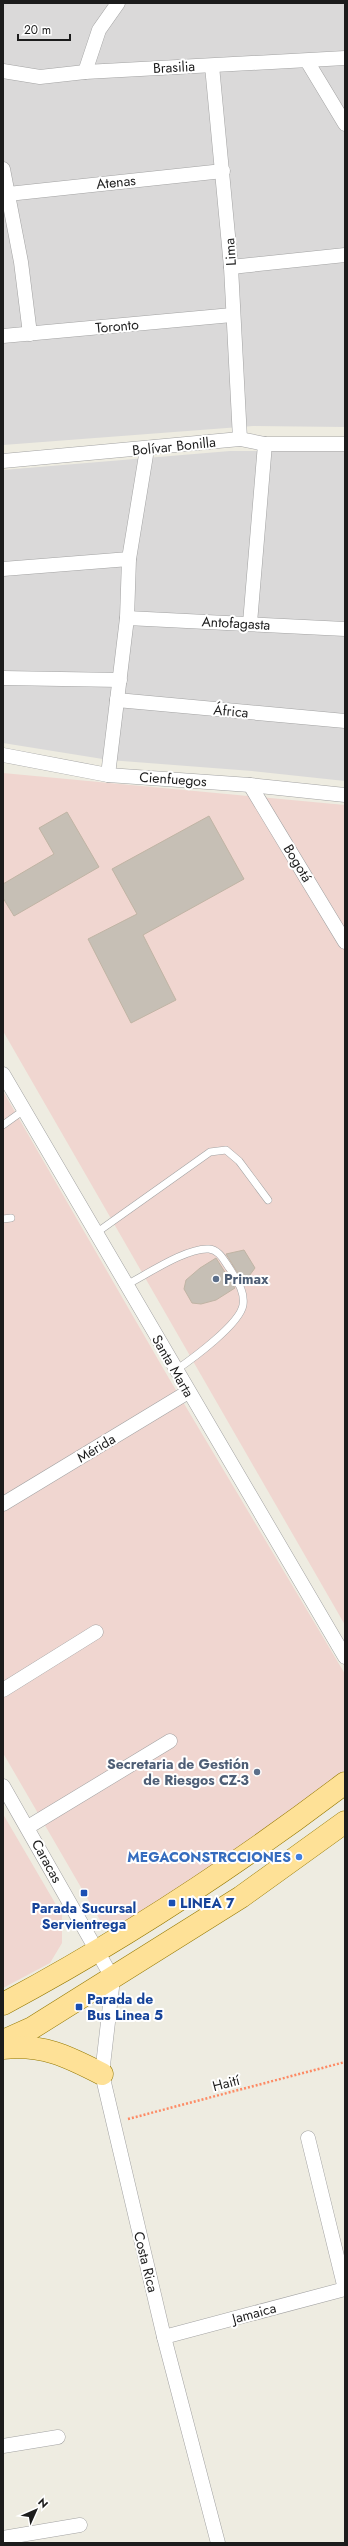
<svg xmlns="http://www.w3.org/2000/svg" width="348" height="2546" viewBox="0 0 348 2546" font-family="Jost,sans-serif">
	<style>
		.residential { fill: #dad9d9 }
		.commercial { fill: #f0d6d0 }
		.building { fill: #c6bfb5; stroke: #c0b4a4 }
		.lines { fill: none; stroke-linecap: round; stroke-linejoin: round }
		.service-casing { stroke: #a3a3a3; stroke-width: 8 }
		.minor-casing { stroke: #a3a3a3; stroke-width: 15 }
		.primary-casing { stroke: #947900; stroke-width: 23 }
		.path { stroke: #fd8a64; stroke-width: 2.5; stroke-dasharray: 2 2; stroke-linecap: butt }
		.service { stroke: #fff; stroke-width: 7 }
		.minor { stroke: #fff; stroke-width: 14 }
		.primary { stroke: #fee197; stroke-width: 22 }
		.service-dot { fill: #5c6f8a; stroke: #fff; stroke-width: 1.5 }
		.shop-dot { fill: #3f7fe0; stroke: #fff; stroke-width: 1.5 }
		.transit-dot { fill: #1a4fb4; stroke: #fff; stroke-width: 1.5 }
		.labels { text-anchor: middle; dominant-baseline: central; stroke-width: 4; stroke-linejoin: round; paint-order: stroke }
		.street-label { font-size: 14px; fill: #1c1c1c; stroke: #fff }
		.service-label { font-size: 14px; font-weight: bold; fill: #4e5e75; stroke: #fff; text-anchor: start }
		.shop-label { font-size: 14px; font-weight: bold; fill: #366cbe; stroke: #fff; text-anchor: end }
		.transit-label { font-size: 14px; font-weight: bold; fill: #164399; stroke: #fff; text-anchor: start }
	</style>
	<rect width="100%" height="100%" fill="#eeece1"/>
	<g class="residential">
		<path d="M3 3H345V427L253 426 3 445Z"/>
		<path d="M230 451H345V781L252 771 109 760 3 743V470Z"/>
	</g>
	<g class="commercial">
		<path d="M3 773 345 805V1625L3 1031Z"/>
		<path d="M3 1091 167 1375 345 1674V1770L207 1873 118 1931 104 1927 3 1753Z"/>
		<path d="M3 1814 62 1915V1943L50 1963 3 1988Z"/>
	</g>
	<g class="building">
		<path d="M67 812 99 867 14 916 3 898V884L54 854 39 828Z"/>
		<path d="M209 816 244 879 143 935 176 1000 131 1023 88 939 137 914 112 869Z"/>
		<path d="M244 1250 255 1268 244 1283 226 1254Z"/>
		<path d="M216 1258 235 1288 216 1300 201 1304 192 1303 184 1289 186 1280 200 1268Z"/>
	</g>
	<g class="lines">
		<g class="service-casing">
			<g id="service">
				<path d="M3 1125 24 1110"/>
				<path d="M3 1219 11 1218"/>
				<path d="M96 1233 210 1152 226 1150 239 1161 268 1200"/>
				<path d="M126 1285C146 1275 187 1247 209 1249 220 1250 224 1261 230 1269 237 1281 245 1291 243 1305 240 1324 192 1359 176 1370"/>
			</g>
		</g>
		<g class="minor-casing">
			<g id="minor">
				<path d="M307 61 345 124"/>
				<path d="M212 66 231 267 240 439"/>
				<path d="M3 71 40 77 85 72 345 58"/>
				<path d="M85 72 99 30 118 3"/>
				<path d="M3 169 21 262 30 334"/>
				<path d="M8 194 223 171"/>
				<path d="M231 267 345 255"/>
				<path d="M3 336 232 315"/>
				<path d="M3 461 240 439 265 444H345"/>
				<path d="M3 569 129 559"/>
				<path d="M127 618 345 629"/>
				<path d="M250 623 265 444"/>
				<path d="M3 678 120 680"/>
				<path d="M117 700 345 721"/>
				<path d="M3 755 108 775 250 785 345 795"/>
				<path d="M108 775 127 618 129 559 147 449"/>
				<path d="M250 785 345 942"/>
				<path d="M3 1074 345 1657"/>
				<path d="M3 1504 188 1392"/>
				<path d="M3 1690 96 1632"/>
				<path d="M3 1786 113 1979 102 2074 164 2337 218 2543"/>
				<path d="M28 1827 170 1741"/>
				<path d="M308 2138 345 2289"/>
				<path d="M164 2337 345 2289"/>
				<path d="M3 2446 58 2437"/>
				<path d="M3 2538 80 2525"/>
			</g>
		</g>
		<g class="primary-casing">
			<g id="primary">
				<path d="M3 2004C123 1940 237 1865 345 1783"/>
				<path d="M3 2041 32 2028 241 1897 345 1822"/>
				<path d="M3 2048C43 2044 67 2056 102 2074"/>
			</g>
		</g>
		<path class="path" d="M128 2119 345 2062"/>
		<use href="#service" class="service"/>
		<use href="#minor" class="minor"/>
		<use href="#primary" class="primary"/>
	</g>
	<g class="service-dot">
		<circle cx="216" cy="1279" r="4"/>
		<circle cx="257" cy="1772" r="4"/>
	</g>
	<circle class="shop-dot" cx="299" cy="1857" r="4"/>
	<g class="transit-dot">
		<rect x="80" y="1889" width="8" height="8" rx="2"/>
		<rect x="168" y="1899" width="8" height="8" rx="2"/>
		<rect x="75" y="2003" width="8" height="8" rx="2"/>
	</g>
	<g class="labels">
		<g class="street-label">
			<text transform="translate(174 67) rotate(-3)">Brasilia</text>
			<text transform="translate(116 182) rotate(-6)">Atenas</text>
			<text transform="translate(230 252) rotate(-94)">Lima</text>
			<text transform="translate(117 326) rotate(-5)">Toronto</text>
			<text transform="translate(174 446) rotate(-6)">Bolívar Bonilla</text>
			<text transform="translate(236 623) rotate(3)">Antofagasta</text>
			<text transform="translate(231 711) rotate(5)">África</text>
			<text transform="translate(173 779) rotate(4)">Cienfuegos</text>
			<text transform="translate(298 863) rotate(59)">Bogotá</text>
			<text transform="translate(173 1366) rotate(60)">Santa Marta</text>
			<text transform="translate(96 1448) rotate(-31)">Mérida</text>
			<text transform="translate(47 1861) rotate(61)">Caracas</text>
			<text transform="translate(226 2083) rotate(-15)">Haití</text>
			<text transform="translate(146 2262) rotate(76)">Costa Rica</text>
			<text transform="translate(254 2313) rotate(-15)">Jamaica</text>
		</g>
		<g class="service-label">
			<text x="224" y="1279">Primax</text>
			<text x="249" y="1764" text-anchor="end">Secretaria de Gestión<tspan x="249" dy="16">de Riesgos CZ-3</tspan></text>
		</g>
		<g class="shop-label">
			<text x="291" y="1857">MEGACONSTRCCIONES</text>
		</g>
		<g class="transit-label">
			<text x="180" y="1903">LINEA 7</text>
			<text x="84" y="1908" text-anchor="middle">Parada Sucursal<tspan x="84" dy="16">Servientrega</tspan></text>
			<text x="87" y="1999">Parada de<tspan x="87" dy="16">Bus Linea 5</tspan></text>
		</g>
	</g>
	<rect width="348" height="2546" fill="none" stroke="#1c1c1c" stroke-width="8"/>
	<g transform="translate(36 2510) rotate(45)" stroke="#ffffff" stroke-width="3" paint-order="stroke">
	<path d="M0-3L7 15L0 10L-7 15Z" fill="#1c1c1c"/>
	<text y="-6" font-size="11" font-weight="bold" text-anchor="middle" fill="#1c1c1c">N</text>
	</g>
	<path d="M18 34v6h52v-6" fill="none" stroke="#1c1c1c" stroke-width="2"/>
	<text x="24" y="34" font-size="12" fill="#1c1c1c" stroke="#ffffff" stroke-width="3" paint-order="stroke">20 m</text>
</svg>
